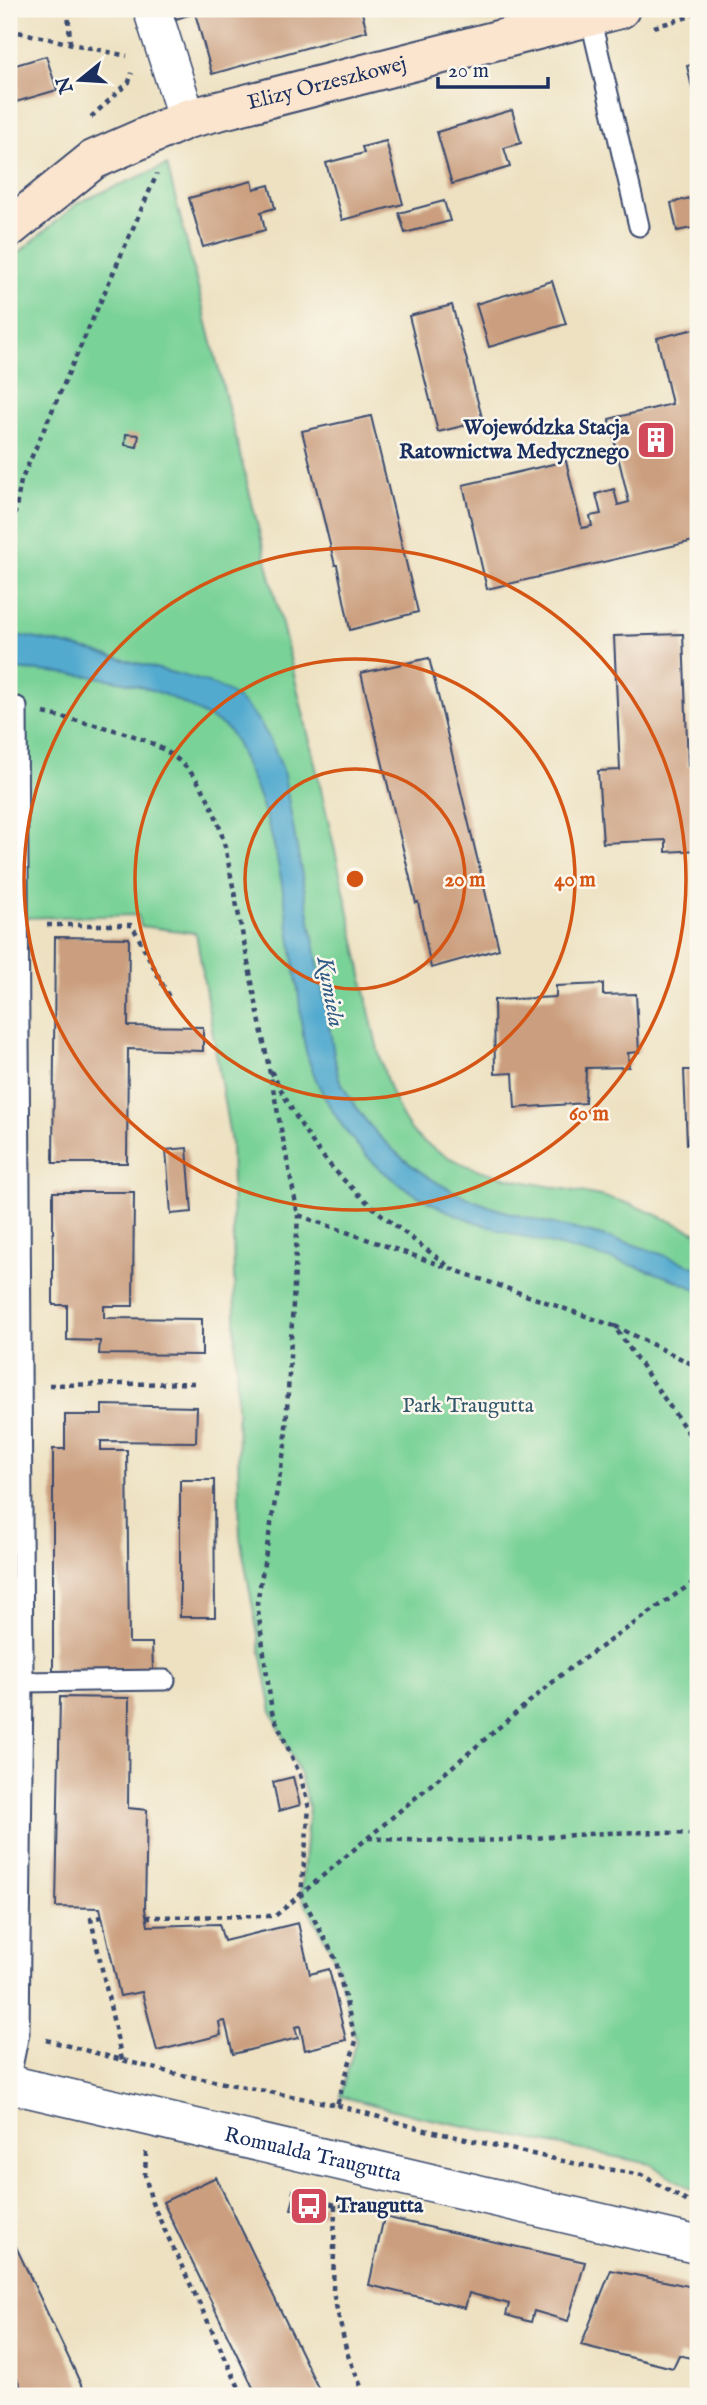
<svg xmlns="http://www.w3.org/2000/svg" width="707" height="2405" viewBox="0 0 707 2405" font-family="'IM FELL English',serif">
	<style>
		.green { fill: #79d297; stroke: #4a807a; stroke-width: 2 }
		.water { fill: #52aacf; stroke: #366c96; stroke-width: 2 }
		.building { fill: #ca9e7e }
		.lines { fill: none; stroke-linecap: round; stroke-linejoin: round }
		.lane-casing { stroke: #3a4a6d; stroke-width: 23 }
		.street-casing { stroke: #3a4a6d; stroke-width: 40 }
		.secondary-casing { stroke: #3a4a6d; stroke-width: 42 }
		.path { stroke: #3a4a6d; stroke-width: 4.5; stroke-dasharray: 5 5; stroke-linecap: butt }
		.lane { stroke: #fff; stroke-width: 19 }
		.street { stroke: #fff; stroke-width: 37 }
		.secondary { stroke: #fbe5cf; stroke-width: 38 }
		.ring { fill: none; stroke: #d45514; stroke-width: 3.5 }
		.labels { text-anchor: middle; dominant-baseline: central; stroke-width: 5; stroke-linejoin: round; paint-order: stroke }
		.street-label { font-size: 21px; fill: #1b2f5e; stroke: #fbf7ec }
		.poi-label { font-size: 21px; font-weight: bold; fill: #1b2f5e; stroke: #fbf7ec; text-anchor: end }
		.park-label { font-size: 21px; fill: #32586c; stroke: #fbf7ec }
		.water-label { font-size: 23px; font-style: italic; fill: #2e5a86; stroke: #fbf7ec }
		.centre { fill: #d45514; stroke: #fbf7ec; stroke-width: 3.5 }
		.ring-label { font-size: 21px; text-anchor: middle; font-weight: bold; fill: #d45514; stroke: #fbf7ec; stroke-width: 5; stroke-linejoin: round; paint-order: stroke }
	</style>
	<rect width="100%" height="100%" fill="#fbf7ec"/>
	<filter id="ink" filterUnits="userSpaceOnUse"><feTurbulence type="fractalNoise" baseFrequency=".0143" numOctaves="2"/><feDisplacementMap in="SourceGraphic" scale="14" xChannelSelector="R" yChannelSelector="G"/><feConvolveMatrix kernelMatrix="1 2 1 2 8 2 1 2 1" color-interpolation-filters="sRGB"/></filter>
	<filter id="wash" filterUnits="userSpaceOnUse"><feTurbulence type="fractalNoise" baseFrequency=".00686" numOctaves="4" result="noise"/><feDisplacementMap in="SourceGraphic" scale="28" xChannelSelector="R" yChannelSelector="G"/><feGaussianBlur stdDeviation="1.57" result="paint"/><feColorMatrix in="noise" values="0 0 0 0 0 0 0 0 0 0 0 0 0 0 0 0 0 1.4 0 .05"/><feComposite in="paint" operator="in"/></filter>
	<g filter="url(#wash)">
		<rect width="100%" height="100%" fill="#ede1c1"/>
		<path class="green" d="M167 165C233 426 300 687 357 950 367 997 383 1110 420 1139 474 1182 549 1183 613 1199 642 1206 671 1222 698 1233V2193L650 2164 421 2117 340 2096 356 2041 335 1958 301 1895 309 1808 300 1775 272 1712 240 1537 231 1143 196 933 141 926 138 915 18 918 9 801V261L79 202Z"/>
		<path class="water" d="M9 634C61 642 111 656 162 670 183 676 210 681 228 692 258 711 271 739 283 770L338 1076C364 1131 415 1177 473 1200 519 1219 569 1226 617 1240 645 1247 671 1258 698 1268V1290C592 1239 447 1244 364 1153 341 1128 318 1091 308 1058 301 1037 301 1012 298 990 286 916 281 837 247 769 242 757 237 741 229 731 223 724 210 718 202 714 143 676 77 674 9 669Z"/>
		<g id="blocks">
			<g class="building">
				<path d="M173 9H361L367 31 212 74 195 13 176 19Z"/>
				<path d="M46 56 57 90 9 104V67Z"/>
				<path d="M698 63V110H697L687 66Z"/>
				<path d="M512 110 521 143 504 148 510 167 452 184 437 132Z"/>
				<path d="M386 141 403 204 342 220 326 163 364 153 362 147Z"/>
				<path d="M252 181 254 189 269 185 275 208 261 212 265 230 203 247 189 198Z"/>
				<path d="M690 198 697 227 677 231 671 203Z"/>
				<path d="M444 201 450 221 405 233 399 213Z"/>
				<path d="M552 281 566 324 489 347 476 304Z"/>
				<path d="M452 305 483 421 438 432 409 316Z"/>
				<path d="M695 329 698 343V540L487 589 463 485 566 461 582 528 592 526 590 516 601 514 596 494 614 489 618 505 629 502 609 419 672 404 657 338Z"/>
				<path d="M371 416 418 612 350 630 337 565H335L302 431Z"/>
				<path d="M126 434 139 435 137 447 125 445Z"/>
				<path d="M683 634 688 766H698V850L666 852V840L603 843 598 771 620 770 614 636Z"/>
				<path d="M429 658 499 949 431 968 418 902 416 903 361 673Z"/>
				<path d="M55 937 129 938 128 1026 203 1027V1051L128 1049 127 1163H53Z"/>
				<path d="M603 984V995L636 994 639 1052 628 1053 629 1067 586 1068 585 1103 515 1108 513 1073 495 1074 494 1000 556 997V986Z"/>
				<path d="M684 1070H698V1144H687Z"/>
				<path d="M187 1148 192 1212 171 1214 166 1150Z"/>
				<path d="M53 1192H134L133 1306H104V1318L202 1319V1355L99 1354 100 1341 67 1340V1305H53Z"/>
				<path d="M102 1405 197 1407 196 1442 101 1441V1450H127L129 1643H152L153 1670 53 1671V1449H65V1415H102Z"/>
				<path d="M180 1480H214L215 1617H180Z"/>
				<path d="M60 1697 129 1698 128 1808 147 1810 145 1909 148 1926 219 1924 224 1941 298 1923 310 1974 329 1969 346 2040 305 2050 300 2026 295 2027 298 2038 233 2054 225 2021 219 2022 221 2035 157 2051 142 1992 120 1996 100 1908 56 1907Z"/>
				<path d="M293 1777 300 1805 279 1811 273 1782Z"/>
				<path d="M216 2177 322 2396H257L163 2202Z"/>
				<path d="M294 2198 325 2205 322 2216 291 2209Z"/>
				<path d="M384 2217 585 2262 568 2321 534 2311 531 2322 506 2315 509 2304 469 2293 465 2308 369 2285Z"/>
				<path d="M9 2232 73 2367 86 2396H25L9 2362Z"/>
				<path d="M611 2270 698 2288V2360L679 2355 673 2368 581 2345Z"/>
			</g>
		</g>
	</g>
	<g filter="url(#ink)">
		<use href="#blocks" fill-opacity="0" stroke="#3a4a6d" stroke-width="2"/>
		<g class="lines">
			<g class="lane-casing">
				<g id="lane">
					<path d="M590 17 639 226"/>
					<path d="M23 1682 165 1680"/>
					<path d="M9 2082 19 2033 23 1682 17 707"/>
				</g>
			</g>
			<g class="street-casing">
				<g id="street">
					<path d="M152 9 187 119"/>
					<path id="s1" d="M9 2084 698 2245"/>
				</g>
			</g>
			<g class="secondary-casing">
				<g id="secondary">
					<path id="s2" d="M9 228 93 160 187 119 620 9"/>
				</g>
			</g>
			<g class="path">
				<path d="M68 9 70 42"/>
				<path d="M654 27 698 14"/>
				<path d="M9 30 127 56"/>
				<path d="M91 117 129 82 132 73"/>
				<path d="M9 545 21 481 157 174"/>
				<path d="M44 713C143 737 200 739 226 851L298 1215 614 1326 698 1447"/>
				<path d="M47 925H132L169 997"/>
				<path d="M271 1071C287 1101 303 1132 325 1159 360 1202 408 1235 452 1269"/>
				<path d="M615 1326 698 1367"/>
				<path d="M49 1385 198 1383"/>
				<path d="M368 1838C413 1841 459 1842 504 1840 569 1836 633 1828 698 1835"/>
				<path d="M102 1917 91 1919 122 2060"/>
				<path d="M146 1917 275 1916 566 1671 698 1579"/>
				<path d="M46 2040 172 2073 337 2105 356 2041 335 1958 301 1895 309 1808 300 1775 272 1712 257 1603 285 1445 298 1215"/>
				<path d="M337 2105 421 2129 577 2164 642 2175 688 2202"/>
				<path d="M146 2152 145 2175 152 2203 243 2396"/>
				<path d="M292 2191 335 2205 372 2209"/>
				<path d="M335 2205 333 2292 347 2353 365 2396"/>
			</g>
			<use href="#lane" class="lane"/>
			<use href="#street" class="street"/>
			<use href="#secondary" class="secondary"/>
		</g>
	</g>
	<g class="ring">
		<circle cx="355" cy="879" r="110"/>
		<circle cx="355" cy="879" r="220"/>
		<circle cx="355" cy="879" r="331"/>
	</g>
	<defs>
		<g id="building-square" transform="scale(2.0125)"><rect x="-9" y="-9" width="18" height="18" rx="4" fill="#d1495b" stroke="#fbf7ec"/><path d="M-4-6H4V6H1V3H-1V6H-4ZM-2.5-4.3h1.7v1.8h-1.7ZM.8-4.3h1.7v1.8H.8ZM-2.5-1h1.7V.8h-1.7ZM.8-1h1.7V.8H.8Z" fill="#fff"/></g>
		<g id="bus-square" transform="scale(2.0125)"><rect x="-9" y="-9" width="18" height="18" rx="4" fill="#d1495b" stroke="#fbf7ec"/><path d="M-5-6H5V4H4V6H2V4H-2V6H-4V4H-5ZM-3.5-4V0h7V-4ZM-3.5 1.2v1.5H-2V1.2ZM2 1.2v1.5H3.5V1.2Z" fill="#fff"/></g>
	</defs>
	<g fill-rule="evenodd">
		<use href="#building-square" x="656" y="440"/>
		<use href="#bus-square" x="309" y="2206"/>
	</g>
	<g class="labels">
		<g class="street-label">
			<text stroke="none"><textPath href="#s2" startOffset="355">Elizy Orzeszkowej</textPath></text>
			<text stroke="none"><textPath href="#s1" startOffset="312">Romualda Traugutta</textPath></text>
		</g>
		<g class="poi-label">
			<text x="629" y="428">Wojewódzka Stacja<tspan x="629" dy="24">Ratownictwa Medycznego</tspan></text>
			<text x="336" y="2206" text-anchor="start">Traugutta</text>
		</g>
		<g class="park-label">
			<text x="468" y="1406">Park Traugutta</text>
		</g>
		<g class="water-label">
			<text transform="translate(330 992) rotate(80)">Kumiela</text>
		</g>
	</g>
	<circle cx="355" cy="879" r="10" class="centre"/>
	<g class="ring-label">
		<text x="465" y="886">20 m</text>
		<text x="575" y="886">40 m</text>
		<text x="589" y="1120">60 m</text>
	</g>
	<rect width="707" height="2405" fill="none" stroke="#fbf7ec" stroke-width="35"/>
	<g transform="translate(80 80) rotate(252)" stroke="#fbf7ec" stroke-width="5" paint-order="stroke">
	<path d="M0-5L12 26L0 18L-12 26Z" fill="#1b2f5e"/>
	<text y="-10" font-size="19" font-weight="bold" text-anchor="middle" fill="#1b2f5e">N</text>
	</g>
	<path d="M438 77v10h110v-10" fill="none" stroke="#1b2f5e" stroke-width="3.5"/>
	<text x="448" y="77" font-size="21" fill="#1b2f5e" stroke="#fbf7ec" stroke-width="5" paint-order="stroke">20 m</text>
</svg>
